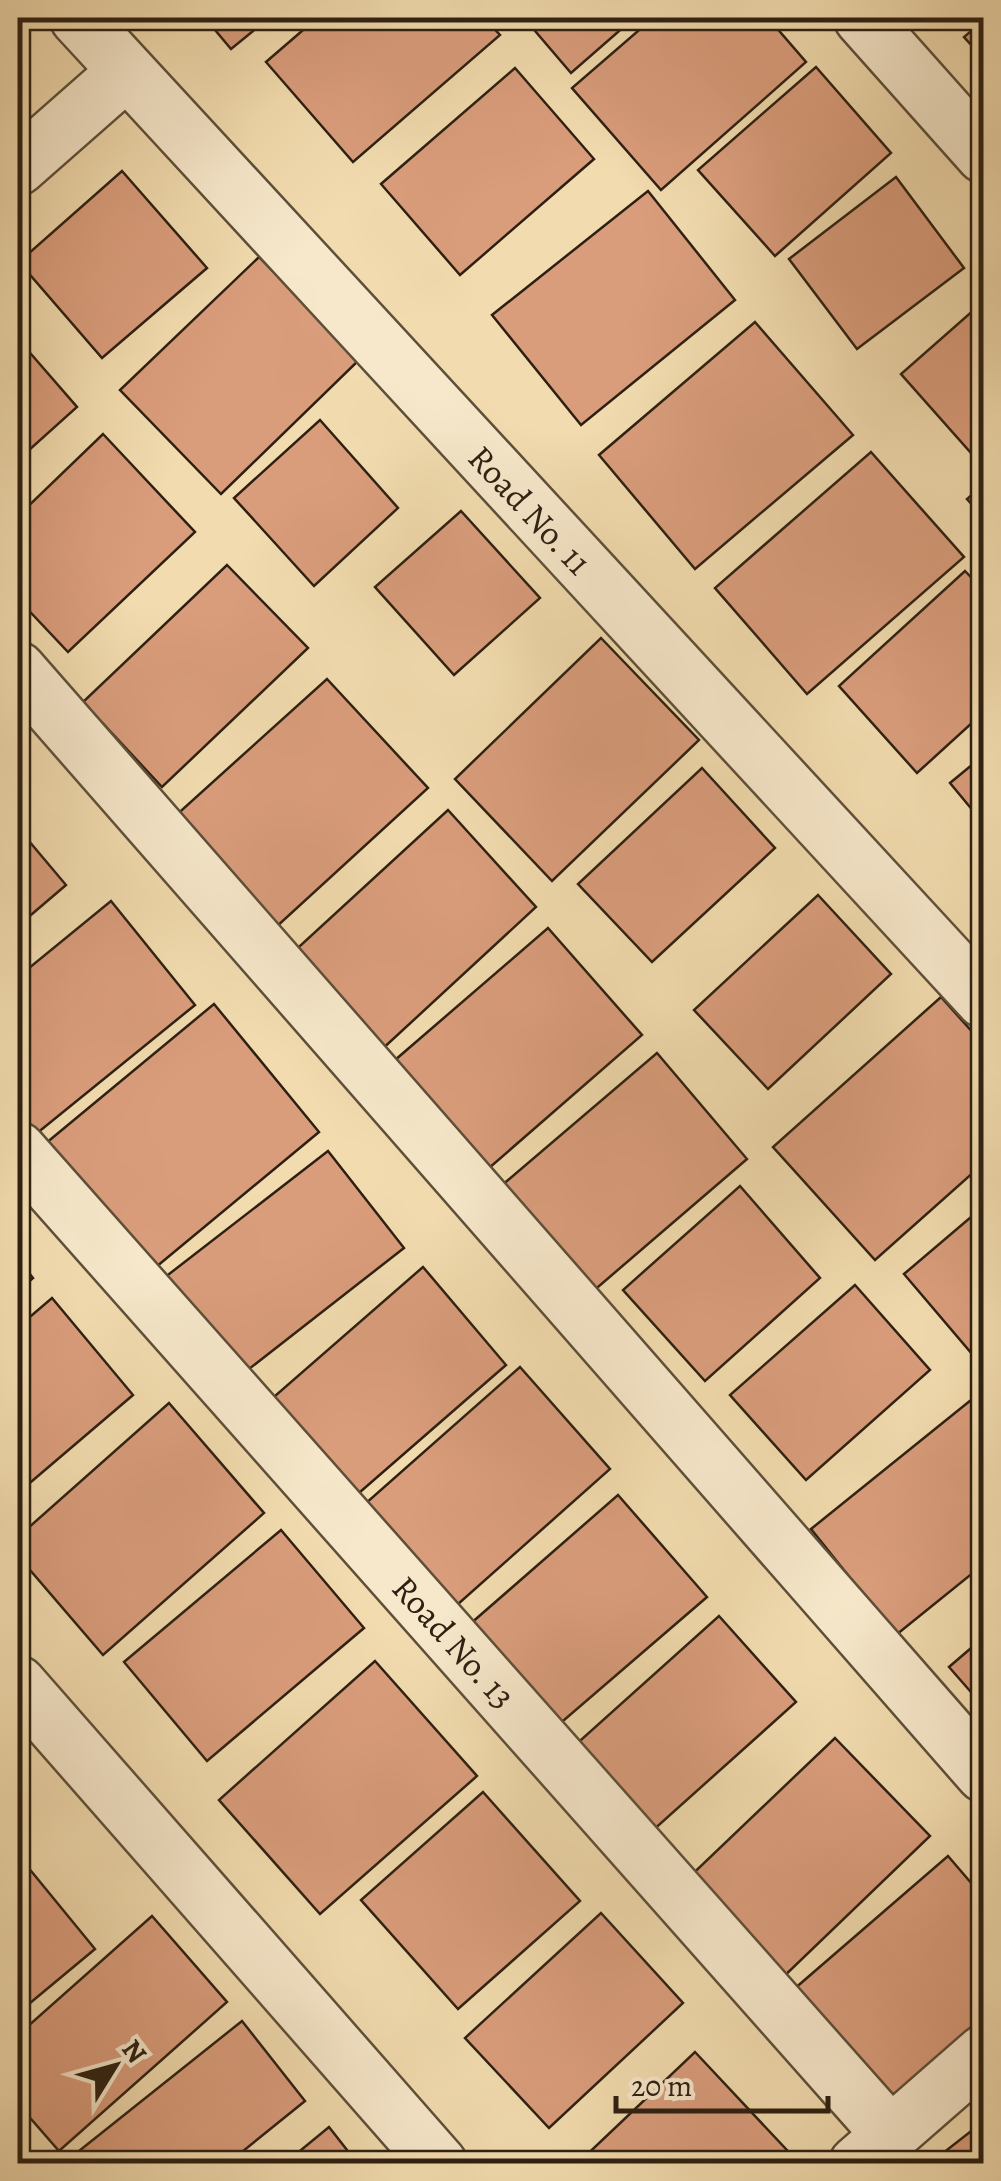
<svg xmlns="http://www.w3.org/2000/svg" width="1001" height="2181" viewBox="0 0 1001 2181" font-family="Alegreya,serif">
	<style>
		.building { fill: #da9d7c; stroke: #2d2012; stroke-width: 2.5 }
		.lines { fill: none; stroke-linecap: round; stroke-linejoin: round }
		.minor-casing { stroke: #5e4f39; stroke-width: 60 }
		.minor { stroke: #f7e8cb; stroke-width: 55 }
		.labels { text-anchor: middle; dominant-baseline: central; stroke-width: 8; stroke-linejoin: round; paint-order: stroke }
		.street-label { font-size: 35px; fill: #2d2012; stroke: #f7e8cb }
	</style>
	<rect width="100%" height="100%" fill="#f2dcaf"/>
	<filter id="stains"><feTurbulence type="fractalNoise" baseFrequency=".002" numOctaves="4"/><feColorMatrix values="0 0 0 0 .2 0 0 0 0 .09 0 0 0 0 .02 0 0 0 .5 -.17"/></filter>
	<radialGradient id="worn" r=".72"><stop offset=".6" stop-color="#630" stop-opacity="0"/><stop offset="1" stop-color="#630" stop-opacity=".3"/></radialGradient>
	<g class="building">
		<path d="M205 18H269L231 49Z"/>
		<path d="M317 18H484L500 35 353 162 266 62Z"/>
		<path d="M524 18H634L571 73Z"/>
		<path d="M653 18H768L806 62 661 190 572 88Z"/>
		<path d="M984 20V59L964 37Z"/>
		<path d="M816 67 891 153 775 256 698 170Z"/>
		<path d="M515 68 594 159 460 275 381 184Z"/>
		<path d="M122 171 207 268 102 358 19 262Z"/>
		<path d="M896 177 964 268 857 349 789 259Z"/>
		<path d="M648 191 735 300 581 425 492 315Z"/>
		<path d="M259 257 359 360 221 494 120 390Z"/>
		<path d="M984 301V442L971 453 901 374Z"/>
		<path d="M755 322 853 435 695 569 599 455Z"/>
		<path d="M18 339 77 407 18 460Z"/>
		<path d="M320 420 398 508 314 586 234 498Z"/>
		<path d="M103 434 195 532 68 652 18 599V516Z"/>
		<path d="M871 452 964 557 807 694 715 588Z"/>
		<path d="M984 484V518L967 499Z"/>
		<path d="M461 511 540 598 454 675 375 587Z"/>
		<path d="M227 565 308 648 162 787 83 702Z"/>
		<path d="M965 571 984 591V712L917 773 839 686Z"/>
		<path d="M601 638 699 740 552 881 455 779Z"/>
		<path d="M327 679 428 788 274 929 173 818Z"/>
		<path d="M984 755V824L950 783Z"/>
		<path d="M702 768 775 848 652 962 578 884Z"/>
		<path d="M448 810 536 907 378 1053 289 956Z"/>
		<path d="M18 828 66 885 18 926Z"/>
		<path d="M818 895 891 974 768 1089 694 1010Z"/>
		<path d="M111 901 195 1005 36 1134 18 1112V977Z"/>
		<path d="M548 928 642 1035 481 1175 387 1067Z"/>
		<path d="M941 997 984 1045V1163L875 1260 773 1147Z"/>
		<path d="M214 1004 319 1132 150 1272 45 1144Z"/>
		<path d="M657 1053 747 1159 591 1293 501 1186Z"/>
		<path d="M328 1151 404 1248 240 1376 164 1278Z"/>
		<path d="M740 1186 820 1278 705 1381 623 1290Z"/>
		<path d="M984 1206V1368L904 1274Z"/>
		<path d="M18 1259 33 1278 18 1291Z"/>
		<path d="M423 1267 506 1365 344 1506 260 1409Z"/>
		<path d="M855 1285 930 1370 806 1480 730 1395Z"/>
		<path d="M52 1298 133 1395 18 1493V1327Z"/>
		<path d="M520 1367 610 1469 448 1613 357 1511Z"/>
		<path d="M976 1396 984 1405V1564L896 1635 811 1529Z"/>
		<path d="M169 1403 264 1513 103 1655 18 1556V1537Z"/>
		<path d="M618 1495 707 1597 556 1727 469 1625Z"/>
		<path d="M281 1530 364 1628 207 1761 124 1662Z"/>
		<path d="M719 1616 796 1702 641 1841 563 1756Z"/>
		<path d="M984 1637V1707L949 1667Z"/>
		<path d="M375 1661 477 1776 320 1914 219 1800Z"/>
		<path d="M835 1738 930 1836 776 1984 682 1884Z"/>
		<path d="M483 1792 580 1901 458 2009 361 1900Z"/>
		<path d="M18 1855 95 1949 18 2013Z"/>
		<path d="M948 1856 984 1898V2035L881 2123 778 2003Z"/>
		<path d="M601 1913 683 2003 549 2128 465 2038Z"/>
		<path d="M152 1916 227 2002 59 2151 18 2104V2035Z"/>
		<path d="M242 2021 305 2101 227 2164H89L79 2151Z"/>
		<path d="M695 2052 800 2164H577Z"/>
		<path d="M984 2121V2164H929Z"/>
		<path d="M329 2127 358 2164H284Z"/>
	</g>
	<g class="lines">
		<g class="minor-casing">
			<g id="minor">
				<path d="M78 18 984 1000"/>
				<path d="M862 18 984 155"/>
				<path d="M18 167 126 72"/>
				<path d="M18 670 984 1774"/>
				<path d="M18 1150 890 2134"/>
				<path d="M18 1684 439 2164"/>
				<path d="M857 2164 984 2053"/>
			</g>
		</g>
		<use href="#minor" class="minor"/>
	</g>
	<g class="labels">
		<g class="street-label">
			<text transform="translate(530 510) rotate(47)">Road No. 11</text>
			<text transform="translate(454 1642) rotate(48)">Road No. 13</text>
		</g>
	</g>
	<rect width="1001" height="2181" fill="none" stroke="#f2dcaf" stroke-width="60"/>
	<rect x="20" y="20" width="961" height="2141" fill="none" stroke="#2d2012" stroke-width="5"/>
	<rect x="30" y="30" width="941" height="2121" fill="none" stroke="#2d2012" stroke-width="2.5"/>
	<g transform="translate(115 2066) rotate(53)" stroke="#f7e8cb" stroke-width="8" paint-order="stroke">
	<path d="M0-8L18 38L0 25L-18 38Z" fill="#2d2012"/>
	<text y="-15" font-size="28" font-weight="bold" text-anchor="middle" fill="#2d2012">N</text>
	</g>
	<path d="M616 2096v15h212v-15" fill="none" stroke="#2d2012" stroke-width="5"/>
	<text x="631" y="2096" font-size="30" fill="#2d2012" stroke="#f7e8cb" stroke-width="8" paint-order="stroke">20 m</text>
	<rect width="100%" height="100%" filter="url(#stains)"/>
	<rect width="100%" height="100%" fill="url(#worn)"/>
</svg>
